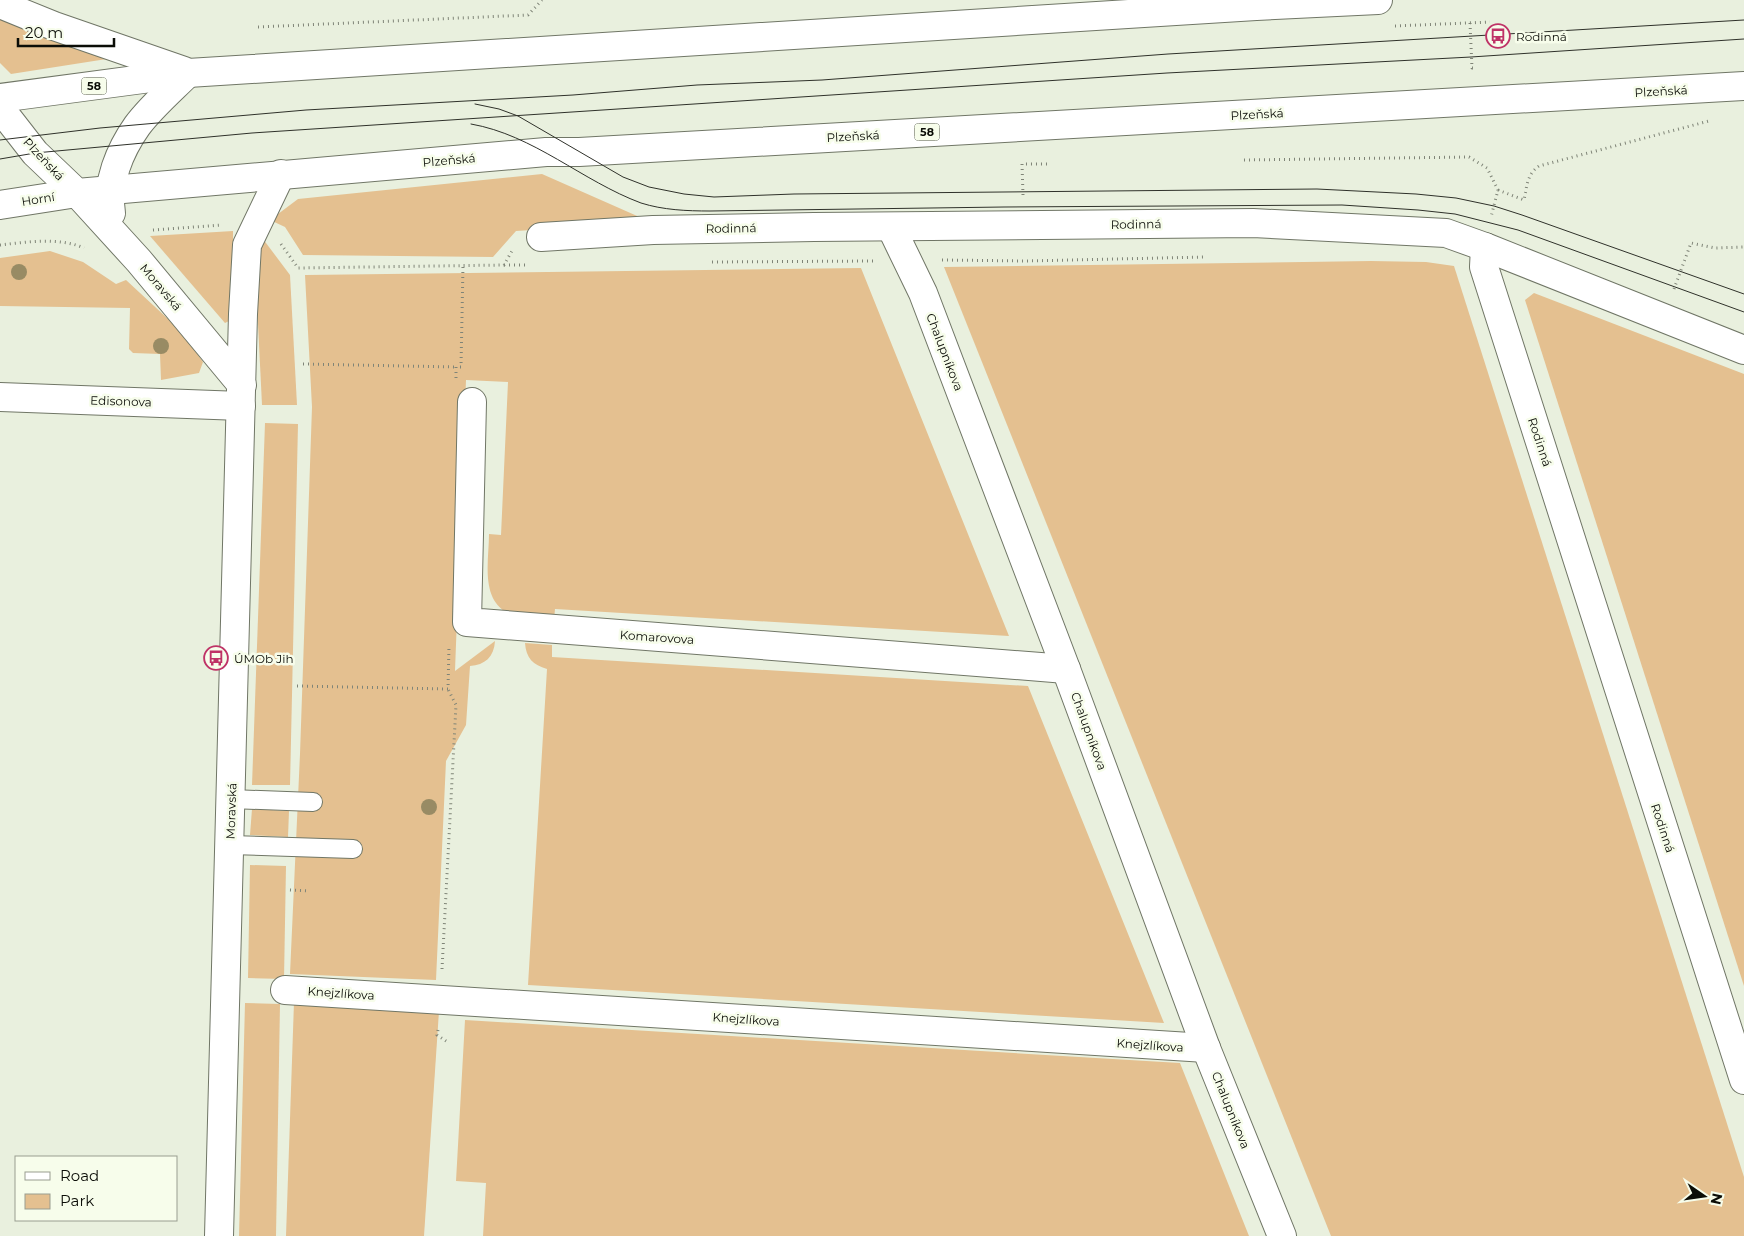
<svg xmlns="http://www.w3.org/2000/svg" width="1744" height="1236" viewBox="0 0 1744 1236" font-family="Montserrat,sans-serif">
	<style>
		.green { fill: #e4c090 }
		.lines { fill: none; stroke-linecap: round; stroke-linejoin: round }
		.service-casing { stroke: #707666; stroke-width: 20 }
		.minor-casing { stroke: #707666; stroke-width: 30 }
		.primary-casing { stroke: #707666; stroke-width: 30 }
		.path { stroke: #7f8477; stroke-width: 3; stroke-dasharray: 1 4; stroke-linecap: butt }
		.service { stroke: #fff; stroke-width: 18 }
		.minor { stroke: #fff; stroke-width: 28 }
		.primary { stroke: #fff; stroke-width: 28 }
		.tram { stroke: #2f312a; stroke-width: 1 }
		.tree { fill: #988b64 }
		.labels { text-anchor: middle; dominant-baseline: central; stroke-width: 5; stroke-linejoin: round; paint-order: stroke }
		.shield { fill: #f7fdeb; stroke: #52554b; stroke-width: 1 }
		.shield-label { font-size: 11px; font-weight: bold; fill: #0b0d07 }
		.poi-label { font-size: 12px; fill: #0b0d07; stroke: #f7fdeb; text-anchor: start }
		.street-label { font-size: 12px; fill: #0b0d07; stroke: #f7fdeb }
	</style>
	<rect width="100%" height="100%" fill="#e9f0de"/>
	<g class="green">
		<path d="M0 17 113 58 11 74 0 63Z"/>
		<path d="M542 174 644 219 579 227 516 231 493 257 303 255 285 227 270 220 298 199Z"/>
		<path d="M233 231V319L225 323 150 236Z"/>
		<path d="M263 239 290 275 297 405H262L255 263Z"/>
		<path d="M50 251 83 262 116 284 126 280 181 331 203 362 199 373 161 380 160 354 133 353 129 349 130 308 0 306V258Z"/>
		<path d="M1371 261 1426 262 1454 266 1744 1177V1236H1331L944 267Z"/>
		<path d="M861 268 1009 636 555 609 554 620C544 619 516 618 508 613 480 599 489 560 489 534L501 535 508 382 466 380 455 671 495 641C494 657 485 665 470 666L466 725 446 761 436 980 290 974 300 754 312 407 305 275Z"/>
		<path d="M1534 293 1744 374V986L1525 300Z"/>
		<path d="M265 423 298 424 290 785H252Z"/>
		<path d="M525 643 552 645V657L1028 686 1164 1023 528 985 547 669C533 665 526 658 525 643Z"/>
		<path d="M252 809 289 811 288 837 250 835Z"/>
		<path d="M250 865 286 866 284 979 248 978Z"/>
		<path d="M294 1002 439 1011 424 1236H286Z"/>
		<path d="M245 1003 280 1004 276 1236H239Z"/>
		<path d="M465 1020 1180 1063 1249 1236H483L486 1183 456 1181Z"/>
	</g>
	<g class="lines">
		<g class="service-casing">
			<g id="service">
				<path d="M231 799 313 802"/>
				<path d="M230 845 353 849"/>
			</g>
		</g>
		<g class="minor-casing">
			<g id="minor">
				<path d="M0 205 77 193 139 261 242 385"/>
				<path d="M111 213C106 183 120 150 137 126 151 107 172 89 188 73"/>
				<path d="M891 227 923 293 1066 669 1206 1048 1282 1236"/>
				<path d="M541 237 653 230 814 227 1253 223 1446 233 1485 247 1744 350"/>
				<path d="M1485 247 1484 267 1744 1080"/>
				<path d="M0 397 241 406"/>
				<path d="M472 402 467 622 1066 669"/>
				<path d="M285 990 1206 1048"/>
				<path d="M219 1236 243 314 247 245 281 174"/>
			</g>
		</g>
		<g class="primary-casing">
			<g id="primary">
				<path d="M0 4 54 26 184 71"/>
				<path d="M0 98 188 73 1256 6 1378 0"/>
				<path d="M0 108 35 153 77 193 546 152H579L1744 86"/>
			</g>
		</g>
		<g class="path">
			<path d="M1470 23 1472 68H1473"/>
			<path d="M1395 26 1490 22"/>
			<path d="M258 27 528 15 542 0"/>
			<path d="M1244 160 1469 157 1487 168 1498 190 1491 217"/>
			<path d="M1498 190 1524 200C1527 186 1527 174 1539 166L1709 121"/>
			<path d="M1023 195 1022 164H1049"/>
			<path d="M153 230 222 225"/>
			<path d="M281 244 298 268 504 265 513 249"/>
			<path d="M0 245C27 242 59 237 84 248"/>
			<path d="M942 260 1026 261 1205 257"/>
			<path d="M712 262 873 261"/>
			<path d="M504 265H526"/>
			<path d="M1674 289 1691 243 1715 248 1744 247"/>
			<path d="M303 364 456 367"/>
			<path d="M456 378V367H461L463 265"/>
			<path d="M297 686 448 689 449 646"/>
			<path d="M290 890 309 891"/>
			<path d="M442 969 456 705 448 689"/>
			<path d="M438 1030 437 1035 449 1043"/>
		</g>
		<use href="#service" class="service"/>
		<use href="#minor" class="minor"/>
		<use href="#primary" class="primary"/>
		<g class="tram">
			<path d="M475 104 499 109 518 116 623 177 649 187 684 194 714 197 794 194 1317 189 1416 194 1456 198 1494 206 1522 215 1744 294"/>
			<path d="M471 124C534 135 582 181 641 203 663 210 687 211 710 211L1004 207 1342 205 1418 210 1455 214 1518 230 1744 312"/>
			<path d="M0 140 100 128 306 110 573 95 697 85 822 80 1168 54 1744 20"/>
			<path d="M0 159 35 153 252 133 1167 73 1471 57 1744 39"/>
		</g>
	</g>
	<g class="tree">
		<circle cx="19" cy="272" r="8"/>
		<circle cx="161" cy="346" r="8"/>
		<circle cx="429" cy="807" r="8"/>
	</g>
	<defs>
		<g id="bus-ring" transform="scale(1.25)"><circle r="9.5" fill="#f7fdeb" stroke="#bf3367" stroke-width="1.5"/><path d="M-5-6H5V4H4V6H2V4H-2V6H-4V4H-5ZM-3.5-4V0h7V-4ZM-3.5 1.2v1.5H-2V1.2ZM2 1.2v1.5H3.5V1.2Z" fill="#bf3367"/></g>
	</defs>
	<g fill-rule="evenodd">
		<use href="#bus-ring" x="1498" y="36"/>
		<use href="#bus-ring" x="216" y="658"/>
	</g>
	<g class="labels">
		<g class="shield">
			<rect x="81.5" y="77.5" width="25" height="17" rx="4"/>
			<rect x="914.5" y="123.5" width="25" height="17" rx="4"/>
		</g>
		<g class="shield-label">
			<text x="94" y="86">58</text>
			<text x="927" y="132">58</text>
		</g>
		<g class="poi-label">
			<text x="1516" y="36">Rodinná</text>
			<text x="234" y="658">ÚMOb Jih</text>
		</g>
		<g class="street-label">
			<text transform="translate(1661 91) rotate(-3)">Plzeňská</text>
			<text transform="translate(1257 114) rotate(-3)">Plzeňská</text>
			<text transform="translate(853 136) rotate(-3)">Plzeňská</text>
			<text transform="translate(44 159) rotate(47)">Plzeňská</text>
			<text transform="translate(449 160) rotate(-5)">Plzeňská</text>
			<text transform="translate(38 199) rotate(-9)">Horní</text>
			<text transform="translate(1136 224) rotate(-1)">Rodinná</text>
			<text transform="translate(731 228) rotate(-1)">Rodinná</text>
			<text transform="translate(161 287) rotate(50)">Moravská</text>
			<text transform="translate(945 352) rotate(69)">Chalupníkova</text>
			<text transform="translate(121 401) rotate(2)">Edisonova</text>
			<text transform="translate(1540 442) rotate(72)">Rodinná</text>
			<text transform="translate(657 637) rotate(4)">Komarovova</text>
			<text transform="translate(1089 731) rotate(70)">Chalupníkova</text>
			<text transform="translate(231 811) rotate(-88)">Moravská</text>
			<text transform="translate(1663 828) rotate(72)">Rodinná</text>
			<text transform="translate(341 993) rotate(4)">Knejzlíkova</text>
			<text transform="translate(746 1019) rotate(4)">Knejzlíkova</text>
			<text transform="translate(1150 1045) rotate(4)">Knejzlíkova</text>
			<text transform="translate(1231 1110) rotate(68)">Chalupníkova</text>
		</g>
	</g>
	<rect x="15" y="1156" width="162" height="65" fill="#f7fdeb" stroke="#999d90"/>
	<rect x="25" y="1172" width="25" height="8" fill="#ffffff" stroke="#999d90"/>
	<text x="60" y="1181" font-size="15" fill="#0b0d07">Road</text>
	<rect x="25" y="1194" width="25" height="15" fill="#e4c090" stroke="#999d90"/>
	<text x="60" y="1206" font-size="15" fill="#0b0d07">Park</text>
	<g transform="translate(1704 1196) rotate(103)" stroke="#f7fdeb" stroke-width="4" paint-order="stroke">
	<path d="M0-4L9 19L0 12L-9 19Z" fill="#0b0d07"/>
	<text y="-8" font-size="14" font-weight="bold" text-anchor="middle" fill="#0b0d07">N</text>
	</g>
	<path d="M18 38v8h96v-8" fill="none" stroke="#0b0d07" stroke-width="2.5"/>
	<text x="25" y="38" font-size="15" fill="#0b0d07" stroke="#f7fdeb" stroke-width="4" paint-order="stroke">20 m</text>
</svg>
